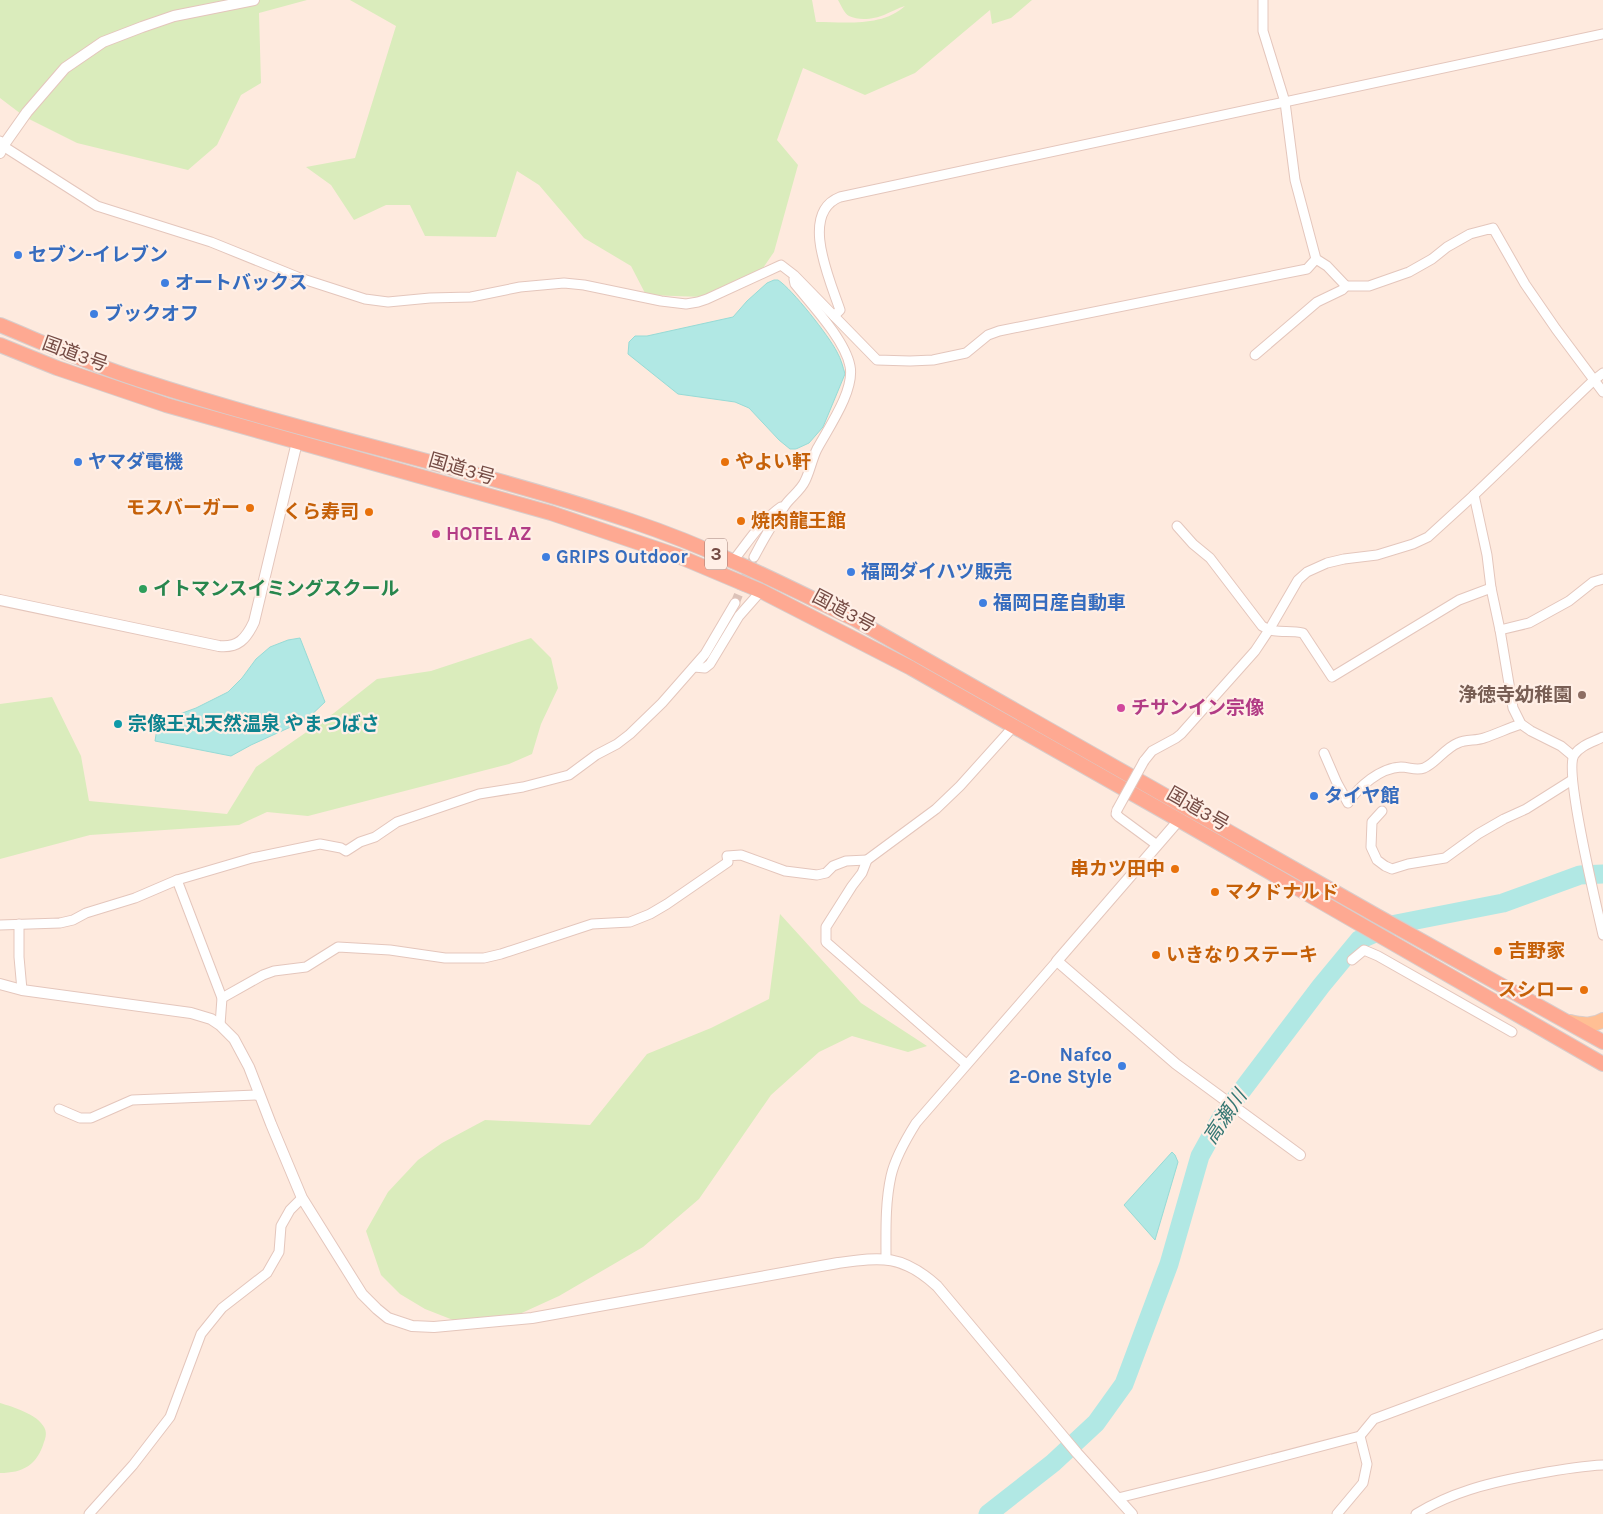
<svg xmlns="http://www.w3.org/2000/svg" width="1603" height="1514" viewBox="0 0 1603 1514" font-family="Karla,'Noto Sans JP',sans-serif">
	<style>
		.green { fill: #daecbc }
		.water { fill: #b1e8e4; stroke: #97dbd6 }
		.lines { fill: none; stroke-linecap: round; stroke-linejoin: round }
		.river { stroke: #b1e8e4; stroke-width: 19 }
		.minor-tunnel { stroke: #dcc2b8; stroke-width: 9; stroke-dasharray: 9 4.5; stroke-linecap: butt }
		.minor-casing { stroke: #e4c6bc; stroke-width: 11 }
		.tertiary-casing { stroke: #e4c6bc; stroke-width: 12 }
		.primary-casing { stroke: #d8cdcb; stroke-width: 16 }
		.trunk-casing { stroke: #d8cdcb; stroke-width: 16 }
		.minor { stroke: #fff; stroke-width: 9 }
		.tertiary { stroke: #fff; stroke-width: 10 }
		.primary { stroke: #ffbf94; stroke-width: 14 }
		.trunk { stroke: #fea992; stroke-width: 14 }
		.minor-bridge-casing { stroke: #e4c6bc; stroke-width: 11; stroke-linecap: butt }
		.minor-bridge { stroke: #fff; stroke-width: 9 }
		.shop-dot { fill: #3f7fe0; stroke: #ffefe6; stroke-width: 2 }
		.food-dot { fill: #e8710a; stroke: #ffefe6; stroke-width: 2 }
		.hotel-dot { fill: #d1479c; stroke: #ffefe6; stroke-width: 2 }
		.leisure-dot { fill: #2e9e5b; stroke: #ffefe6; stroke-width: 2 }
		.education-dot { fill: #8d6e63; stroke: #ffefe6; stroke-width: 2 }
		.culture-dot { fill: #0f9aa8; stroke: #ffefe6; stroke-width: 2 }
		.labels { text-anchor: middle; dominant-baseline: central; stroke-width: 4.5; stroke-linejoin: round; paint-order: stroke }
		.shield { fill: #ffefe6; stroke: #9e7c75; stroke-width: 1 }
		.shield-label { font-size: 18px; font-weight: bold; fill: #754b44 }
		.shop-label { font-size: 19px; font-weight: bold; fill: #366cbe; stroke: #ffefe6; text-anchor: start }
		.street-label { font-size: 19px; fill: #754b44; stroke: #ffefe6 }
		.food-label { font-size: 19px; font-weight: bold; fill: #c56008; stroke: #ffefe6; text-anchor: start }
		.hotel-label { font-size: 19px; font-weight: bold; fill: #b23c85; stroke: #ffefe6; text-anchor: start }
		.leisure-label { font-size: 19px; font-weight: bold; fill: #27864d; stroke: #ffefe6; text-anchor: start }
		.education-label { font-size: 19px; font-weight: bold; fill: #785e54; stroke: #ffefe6; text-anchor: end }
		.culture-label { font-size: 19px; font-weight: bold; fill: #0d838f; stroke: #ffefe6; text-anchor: start }
		.water-label { font-size: 20px; font-style: italic; fill: #357672; stroke: #ffefe6 }
	</style>
	<rect width="100%" height="100%" fill="#feeade"/>
	<g class="green">
		<path d="M0 0H307L259 13 261 83 241 95 217 145 188 170 77 143 25 117 0 98Z"/>
		<path d="M350 0H812L816 22C846 22 882 27 905 6 898 8 891 12 884 15 875 19 859 21 849 16 844 13 841 5 838 0H1032L1011 18 992 24 990 10 915 73 865 95 803 68 777 140 798 165 774 252 763 268 703 297 646 295 631 266 584 238 539 185 517 171 496 237 425 236 410 205H386L354 220 331 185 306 167 355 158 396 26Z"/>
		<path d="M531 638 551 658 558 688 541 724 532 754 509 764 308 816 267 812 239 825 90 835 0 859V704L52 697 81 756 89 801 227 814 256 767 334 713 377 679 431 671Z"/>
		<path d="M780 914 861 1003 927 1046 908 1052 852 1036 819 1052 771 1095 699 1199 643 1247 559 1296 504 1321 471 1327 425 1309 400 1294 381 1275 366 1231 388 1192 418 1160 442 1143 485 1120 590 1125 647 1054 711 1028 769 999Z"/>
		<path d="M0 1403C13 1407 37 1414 44 1427 47 1432 46 1437 44 1442 37 1465 23 1473 0 1473Z"/>
	</g>
	<g class="water">
		<path d="M774 280H778C792 289 829 336 837 352 841 359 843 367 845 374L823 427 809 443 796 449H790L779 440 749 408 735 402 678 394 628 354 629 342 635 336H647L733 317 747 301 767 283Z"/>
		<path d="M300 638 325 702 306 720 251 745 231 756 155 741 158 722 196 708 228 692 242 678 256 659 270 647 288 640Z"/>
		<path d="M1172 1152 1175 1155 1178 1162 1155 1240 1124 1205Z"/>
	</g>
	<g class="lines">
		<path class="river" d="M988 1514 1053 1463 1096 1423 1124 1384 1169 1264 1200 1156 1221 1118 1321 986 1359 940 1396 924 1503 903 1580 875 1603 874"/>
		<path class="minor-tunnel" d="M735 603 754 557"/>
		<g class="minor-casing">
			<g id="minor">
				<path d="M1263 0V31L1285 102 1295 180 1316 259 1327 266 1346 286"/>
				<path d="M0 141 3 146 97 206 211 242 300 278 365 299 388 302 430 298 471 297 520 287 564 283 584 285 661 301 686 304 698 302 707 299 781 265 794 275 877 360 910 361 933 360 966 353 988 335 999 331 1307 269 1316 259"/>
				<path d="M834 316 840 310C830 280 799 213 840 197L1603 34"/>
				<path d="M1255 355 1317 302 1342 290 1346 286H1369L1409 272 1432 259 1447 247 1470 234 1493 228 1525 284 1556 329 1603 392"/>
				<path d="M1474 495 1487 555 1491 588 1500 630 1513 708 1521 724 1531 731 1561 746 1573 756"/>
				<path d="M1177 526 1193 544 1210 558 1262 626C1276 635 1288 629 1303 633L1332 677 1459 600 1491 588"/>
				<path d="M754 557C764 538 774 521 786 504 791 497 801 490 805 481 810 471 812 459 817 449 829 427 855 390 850 366 845 340 812 305 795 284L794 279"/>
				<path d="M733 561C748 542 761 521 781 507"/>
				<path d="M1500 630 1529 623 1569 601 1593 582 1603 579"/>
				<path d="M694 667 705 668 710 664 739 616 761 591"/>
				<path d="M1603 737C1593 742 1581 745 1574 755 1564 772 1597 908 1603 935"/>
				<path d="M1324 753 1337 783 1348 803C1359 786 1380 768 1401 767 1409 767 1416 771 1424 768 1436 763 1445 748 1458 743 1466 739 1476 741 1484 738 1496 734 1509 728 1521 724"/>
				<path d="M1144 761 1152 751 1176 738 1181 734 1255 651 1269 630 1298 580 1307 572 1327 563 1344 559 1377 555 1413 544 1428 537 1474 495 1594 380 1603 373"/>
				<path d="M1117 810 1116 814 1119 817 1157 845"/>
				<path d="M1382 811 1372 822 1371 847 1377 860 1385 866 1392 869 1408 864 1445 858 1478 834 1504 819 1526 809 1572 780"/>
				<path d="M177 880 222 998 220 1025"/>
				<path d="M19 924V957L22 990"/>
				<path d="M0 925 60 923 73 920 86 913 135 898 177 880 252 858 320 844 341 848 346 851 360 842 375 837 397 822 479 794 523 787 569 775 596 755 617 744 630 734 662 703 705 654 735 603"/>
				<path d="M1352 960 1364 950 1378 956 1512 1032"/>
				<path d="M222 998 263 975 274 971 306 967 338 947 390 950 445 958H484L501 954 592 924 630 922 650 914 667 904 728 862 727 856 741 855 785 871 817 875 826 873 833 866 846 861 867 860"/>
				<path d="M966 1064 826 942V927L852 886 862 873 867 860 936 809 960 786 1014 726"/>
				<path d="M59 1109 80 1118H91L132 1100 259 1095"/>
				<path d="M886 1259C886 1231 885 1203 891 1176 895 1158 906 1139 916 1123L1057 961"/>
				<path d="M1118 1498 1207 1476 1360 1436 1374 1419 1603 1334"/>
				<path d="M89 1514 133 1465 170 1417 201 1334 222 1308 267 1273 279 1252 281 1226 290 1210 302 1198"/>
				<path d="M1337 1514 1363 1483 1367 1464 1360 1436"/>
				<path d="M1416 1514C1452 1492 1486 1484 1526 1476 1553 1471 1576 1466 1603 1465"/>
			</g>
		</g>
		<g class="tertiary-casing">
			<g id="tertiary">
				<path d="M0 153 3 146 27 112 65 68 103 42 142 27 174 16 254 0"/>
				<path d="M0 600 219 646C238 648 246 639 254 622L297 442"/>
				<path d="M1179 820 1057 961 1176 1064 1300 1155"/>
				<path d="M0 984 22 990 191 1013 211 1019 220 1025 234 1039 249 1067 271 1124 302 1198 362 1294 377 1309 388 1318 412 1326 434 1327 532 1318 838 1263C882 1257 902 1254 937 1286L1077 1453 1132 1514"/>
			</g>
		</g>
		<g class="primary-casing">
			<path id="primary" d="M1569 1022C1582 1024 1592 1027 1603 1020"/>
		</g>
		<g class="trunk-casing">
			<g id="trunk">
				<path d="M0 325C46 344 92 365 140 380 302 433 469 467 631 521 709 547 783 584 856 620L1377 916 1603 1042"/>
				<path d="M0 345 57 368 166 405 551 513 678 556 761 591 911 668 1179 820 1603 1064"/>
			</g>
		</g>
		<use href="#minor" class="minor"/>
		<use href="#tertiary" class="tertiary"/>
		<use href="#primary" class="primary"/>
		<use href="#trunk" class="trunk"/>
		<g class="minor-bridge-casing">
			<path id="minor-bridge" d="M1117 810 1144 761"/>
		</g>
		<use href="#minor-bridge" class="minor-bridge"/>
	</g>
	<g class="shop-dot">
		<circle cx="18" cy="255" r="5"/>
		<circle cx="165" cy="283" r="5"/>
		<circle cx="94" cy="314" r="5"/>
		<circle cx="78" cy="462" r="5"/>
		<circle cx="546" cy="557" r="5"/>
		<circle cx="851" cy="572" r="5"/>
		<circle cx="983" cy="603" r="5"/>
		<circle cx="1314" cy="796" r="5"/>
		<circle cx="1122" cy="1066" r="5"/>
	</g>
	<g class="food-dot">
		<circle cx="725" cy="462" r="5"/>
		<circle cx="250" cy="508" r="5"/>
		<circle cx="369" cy="512" r="5"/>
		<circle cx="741" cy="521" r="5"/>
		<circle cx="1175" cy="869" r="5"/>
		<circle cx="1215" cy="892" r="5"/>
		<circle cx="1498" cy="951" r="5"/>
		<circle cx="1156" cy="955" r="5"/>
		<circle cx="1584" cy="990" r="5"/>
	</g>
	<g class="hotel-dot">
		<circle cx="436" cy="534" r="5"/>
		<circle cx="1121" cy="708" r="5"/>
	</g>
	<circle class="leisure-dot" cx="143" cy="589" r="5"/>
	<circle class="education-dot" cx="1582" cy="695" r="5"/>
	<circle class="culture-dot" cx="118" cy="724" r="5"/>
	<g class="labels">
		<rect class="shield" x="705" y="538.5" width="22" height="31" rx="4"/>
		<g class="shield-label">
			<text x="716" y="554">3</text>
		</g>
		<g class="shop-label">
			<text x="28" y="255">セブン-イレブン</text>
			<text x="175" y="283">オートバックス</text>
			<text x="104" y="314">ブックオフ</text>
			<text x="88" y="462">ヤマダ電機</text>
			<text x="556" y="557">GRIPS Outdoor</text>
			<text x="861" y="572">福岡ダイハツ販売</text>
			<text x="993" y="603">福岡日産自動車</text>
			<text x="1324" y="796">タイヤ館</text>
			<text x="1112" y="1055" text-anchor="end">Nafco<tspan x="1112" dy="22">2-One Style</tspan></text>
		</g>
		<g class="street-label">
			<text transform="translate(75 354) rotate(20)">国道3号</text>
			<text transform="translate(462 469) rotate(16)">国道3号</text>
			<text transform="translate(844 611) rotate(28)">国道3号</text>
			<text transform="translate(1198 809) rotate(30)">国道3号</text>
		</g>
		<g class="food-label">
			<text x="735" y="462">やよい軒</text>
			<text x="240" y="508" text-anchor="end">モスバーガー</text>
			<text x="359" y="512" text-anchor="end">くら寿司</text>
			<text x="751" y="521">焼肉龍王館</text>
			<text x="1165" y="869" text-anchor="end">串カツ田中</text>
			<text x="1225" y="892">マクドナルド</text>
			<text x="1508" y="951">吉野家</text>
			<text x="1166" y="955">いきなりステーキ</text>
			<text x="1574" y="990" text-anchor="end">スシロー</text>
		</g>
		<g class="hotel-label">
			<text x="446" y="534">HOTEL AZ</text>
			<text x="1131" y="708">チサンイン宗像</text>
		</g>
		<g class="leisure-label">
			<text x="153" y="589">イトマンスイミングスクール</text>
		</g>
		<g class="education-label">
			<text x="1572" y="695">浄徳寺幼稚園</text>
		</g>
		<g class="culture-label">
			<text x="128" y="724">宗像王丸天然温泉 やまつばさ</text>
		</g>
		<g class="water-label">
			<text transform="translate(1225 1117) rotate(-56)">高瀬川</text>
		</g>
	</g>
</svg>
